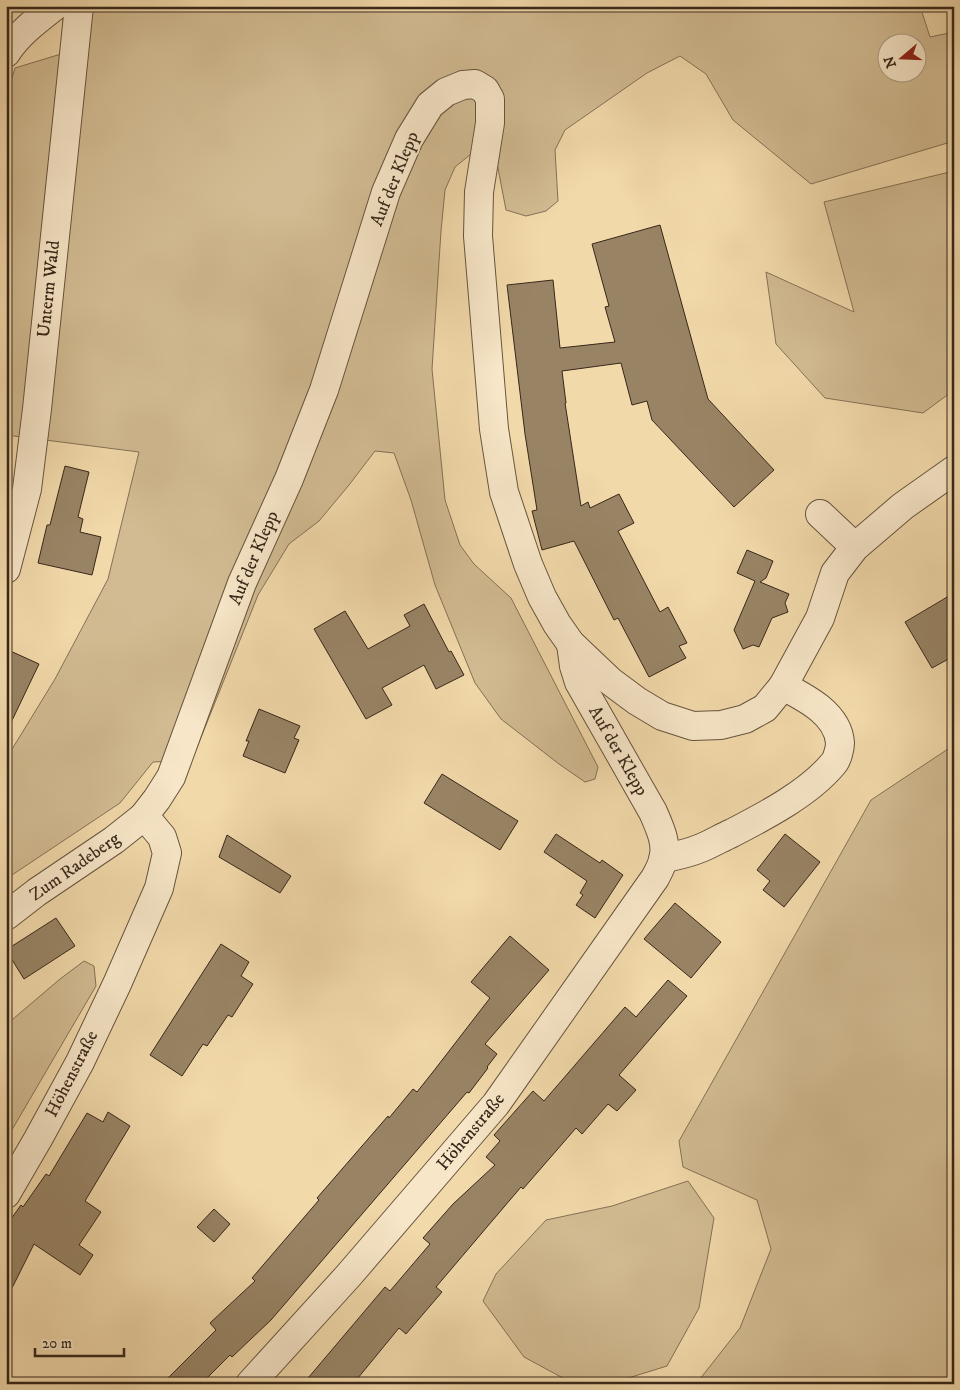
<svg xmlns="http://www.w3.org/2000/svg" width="960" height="1390" viewBox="0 0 960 1390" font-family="'IM FELL DW Pica',serif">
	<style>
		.green { fill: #d2bb92; stroke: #847156; fill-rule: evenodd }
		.building { fill: #988465; stroke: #37271a }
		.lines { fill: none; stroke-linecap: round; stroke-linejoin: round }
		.minor-casing { stroke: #66543e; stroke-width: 30 }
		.minor { stroke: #f7e6c8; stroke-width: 28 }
		.labels { text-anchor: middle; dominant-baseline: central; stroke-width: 4; stroke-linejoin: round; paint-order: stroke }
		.street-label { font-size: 18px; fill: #37271a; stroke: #f7e6c8 }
	</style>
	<rect width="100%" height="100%" fill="#f2d9aa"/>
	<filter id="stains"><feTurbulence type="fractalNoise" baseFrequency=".004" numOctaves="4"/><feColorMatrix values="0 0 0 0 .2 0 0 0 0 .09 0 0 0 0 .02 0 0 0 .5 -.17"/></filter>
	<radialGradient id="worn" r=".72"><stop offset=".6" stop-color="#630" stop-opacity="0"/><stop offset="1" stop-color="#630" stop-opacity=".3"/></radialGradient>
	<g class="green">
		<path d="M64 6H920L930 37 954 32V141L811 184 733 120 706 74 680 56 647 73 565 130 555 150 558 201 546 211 526 216 506 210 492 137 455 167 445 190 441 231 432 369 445 500 460 545 474 564 511 598 598 767 595 779 585 782 559 764 501 719 475 683 435 585 411 500 394 453 375 451 349 485 319 521 289 544 258 595 192 760 153 762 120 803 6 879V759L55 679 108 579 139 452 6 435V277L8 273 6 266V98L15 68 61 54ZM888 42H918V72H888Z"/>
		<path d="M954 171V390L923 413 825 398 776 344 766 272 854 312 824 202Z"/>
		<path d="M954 745V1384H696L740 1328 771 1249 757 1200 683 1167 679 1141 871 800Z"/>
		<path d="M84 961 94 966 96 986 6 1140V1025L60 979Z"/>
		<path d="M688 1181 714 1218 699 1308 667 1366 609 1384H574L524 1357 483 1301 496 1274 546 1220 612 1206Z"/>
	</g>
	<g class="building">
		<path d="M660 225 708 399 774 470 734 507 652 420 647 401 632 405 621 363 562 371 566 403H565L581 506 588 502 590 508 619 494 634 523 618 531 660 612 668 607 687 643 679 646 686 658 649 677 618 618 614 620 574 541 542 550 532 511 537 510 525 434 507 285 553 280 560 348 615 342 605 307 609 306 592 244Z"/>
		<path d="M65 466 89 472 78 517 83 519 80 532 101 537 92 575 38 563 47 525H50Z"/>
		<path d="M747 550 773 561 766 578 760 582 789 594 785 603 788 612 772 618 759 647 753 645 743 649 734 630 755 581 737 573Z"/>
		<path d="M954 593V656L932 668 905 622Z"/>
		<path d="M424 604 449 652 451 651 464 675 436 689 424 665 382 688 392 705 366 719 314 629 345 611 368 649 410 626 404 615Z"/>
		<path d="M6 649 39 664 6 733Z"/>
		<path d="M259 709 300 726 294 738 299 740 285 773 243 756 249 741H246Z"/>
		<path d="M442 774 518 821 500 850 424 803Z"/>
		<path d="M556 834 600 863 602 860 623 875 595 918 576 905 583 895 580 893 587 881 544 852Z"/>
		<path d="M785 834 820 862 784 907 763 890 770 881 757 870Z"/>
		<path d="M227 835 291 876 280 893 219 857Z"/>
		<path d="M675 903 721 942 691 978 644 939Z"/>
		<path d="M56 918 75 946 24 979 6 950Z"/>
		<path d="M510 936 549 970 485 1044 497 1054 487 1067 488 1068 469 1093 467 1092 271 1320 232 1357 230 1355 201 1384H162L216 1330 210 1323 255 1281 252 1278 319 1200 317 1198 388 1116 389 1118 413 1089 417 1092 436 1068 490 998 471 982Z"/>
		<path d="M221 944 249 962 241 976 253 984 232 1017 228 1015 207 1046 203 1044 182 1076 150 1055Z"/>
		<path d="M668 980 687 996 619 1075 636 1090 617 1111 608 1104 582 1134 576 1128 523 1189 521 1187 436 1287 442 1292 406 1334 399 1328 353 1384H303L385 1287 390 1291 430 1244 423 1238 453 1204 495 1165 486 1157 500 1141 494 1135 533 1091 544 1101 625 1007 636 1017Z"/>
		<path d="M108 1112 130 1126 85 1201 101 1212 79 1245 93 1255 80 1275 34 1244 6 1300V1226L21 1205 23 1207 46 1174 49 1176 87 1113 103 1122Z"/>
		<path d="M214 1209 230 1224 214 1242 197 1227Z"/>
	</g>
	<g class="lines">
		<g class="minor-casing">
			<g id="minor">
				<path d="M6 53C18 34 37 20 55 6"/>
				<path d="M820 514 855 547"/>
				<path d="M6 569 27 489 37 409 79 6"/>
				<path d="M664 858C676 856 689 853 701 848 711 844 721 838 732 833 765 816 809 793 833 764 837 760 840 749 840 743 838 714 806 698 783 686"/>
				<path d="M6 916 37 892 114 840 143 817 157 799 171 777 242 583 289 479 324 390 386 192 409 139 430 105 446 92 463 85 475 84 485 90 490 99V123L479 192 478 236 494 429 504 492 528 564 542 597 557 624 571 644 610 681 637 701 662 716 693 726 721 725 745 719 765 708 783 686 820 618 835 573 855 547 903 506 954 470"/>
				<path d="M6 1194 38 1139 80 1062 117 984 159 888 167 853 162 837 152 825 143 817"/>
				<path d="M250 1384 349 1275 496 1104 655 878C658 872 662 866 663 859 668 844 659 826 653 812L579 682 574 666 571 644"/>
			</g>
		</g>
		<use href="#minor" class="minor"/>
	</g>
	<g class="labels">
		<g class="street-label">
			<text transform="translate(395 179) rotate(-68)">Auf der Klepp</text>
			<text transform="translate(49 289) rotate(-84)">Unterm Wald</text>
			<text transform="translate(254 558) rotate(-67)">Auf der Klepp</text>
			<text transform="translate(618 751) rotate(60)">Auf der Klepp</text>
			<text transform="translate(75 867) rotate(-35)">Zum Radeberg</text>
			<text transform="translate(72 1074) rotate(-63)">Höhenstraße</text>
			<text transform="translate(471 1132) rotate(-50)">Höhenstraße</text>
		</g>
	</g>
	<rect width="960" height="1390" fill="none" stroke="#f2d9aa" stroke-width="25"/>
	<rect x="8" y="8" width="945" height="1375" fill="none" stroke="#37271a" stroke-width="2.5"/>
	<rect x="12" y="12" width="935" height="1365" fill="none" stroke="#37271a"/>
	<g transform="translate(902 58) rotate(251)"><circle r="24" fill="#f7e6c8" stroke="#aa9a82"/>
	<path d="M0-4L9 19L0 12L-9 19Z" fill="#8f2418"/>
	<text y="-8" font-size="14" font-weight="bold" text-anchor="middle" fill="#37271a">N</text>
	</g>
	<path d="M35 1348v8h89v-8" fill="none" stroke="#37271a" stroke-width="2.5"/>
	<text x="42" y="1348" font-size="15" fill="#37271a" stroke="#f7e6c8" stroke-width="4" paint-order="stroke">20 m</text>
	<rect width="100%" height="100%" filter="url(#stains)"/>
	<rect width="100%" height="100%" fill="url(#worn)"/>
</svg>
